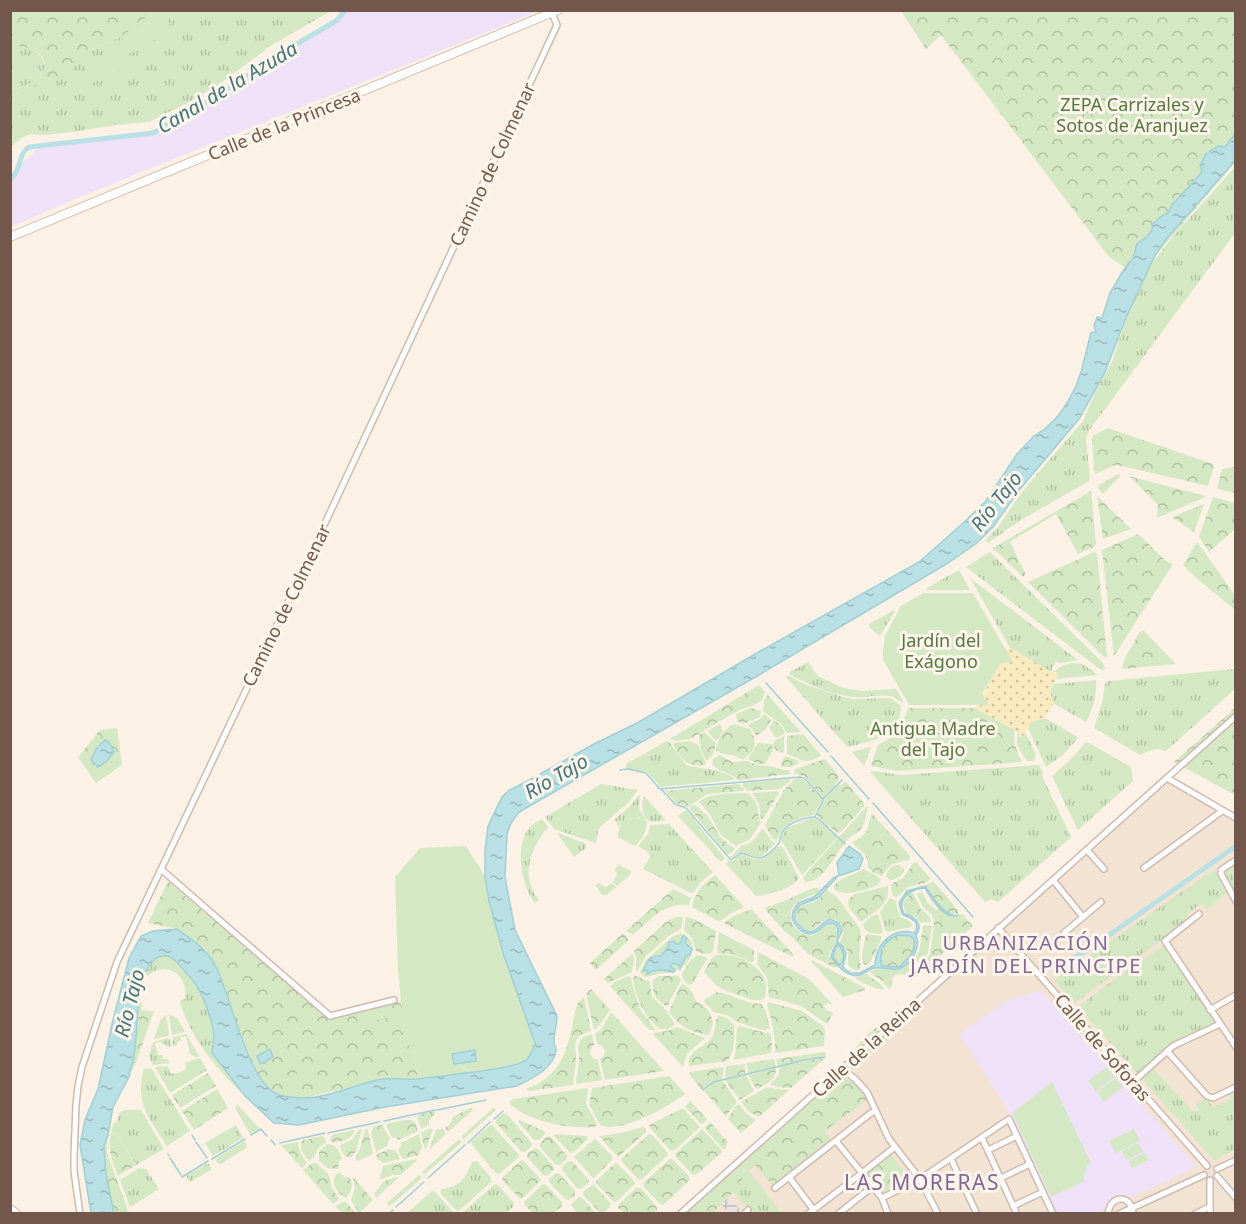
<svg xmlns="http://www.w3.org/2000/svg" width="1246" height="1224" viewBox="0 0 1246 1224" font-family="'Noto Sans',sans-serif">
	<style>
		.residential { fill: #f3e3d3 }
		.industrial { fill: url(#industrial-grid) }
		.education { fill: #eee1f8 }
		.grass { fill: url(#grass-tufts) }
		.forest { fill: url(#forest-crowns) }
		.sand { fill: url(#sand-dots) }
		.garden { fill: #d4e9c3 }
		.water { fill: url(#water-ripples); stroke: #a0d0d6; stroke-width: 1.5; fill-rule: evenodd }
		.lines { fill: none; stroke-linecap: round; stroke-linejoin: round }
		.stream { stroke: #a0d0d6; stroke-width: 1.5 }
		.canal { stroke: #b9e0e4; stroke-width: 5 }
		.street-casing { stroke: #cfbbae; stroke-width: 8 }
		.secondary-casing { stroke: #d1bbab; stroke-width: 10 }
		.street { stroke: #fff; stroke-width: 5 }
		.secondary { stroke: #fff; stroke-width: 8 }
		.labels { text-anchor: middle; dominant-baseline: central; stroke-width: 6; stroke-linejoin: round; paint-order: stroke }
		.park-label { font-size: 18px; fill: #557842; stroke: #fef6ea }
		.street-label { font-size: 18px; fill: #73574b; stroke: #fef6ea }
		.water-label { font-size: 20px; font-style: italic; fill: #42777f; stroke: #fef6ea }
		.neighbourhood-label { font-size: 20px; letter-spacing: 1.5px; fill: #846697; stroke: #fef6ea }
		.quarter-label { font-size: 21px; letter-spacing: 1.5px; fill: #846697; stroke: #fef6ea }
	</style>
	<defs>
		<pattern id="industrial-grid" width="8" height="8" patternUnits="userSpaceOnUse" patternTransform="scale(1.5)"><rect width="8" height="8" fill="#ebe4df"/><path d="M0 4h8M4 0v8" fill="none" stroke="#c3bcb7"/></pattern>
		<pattern id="grass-tufts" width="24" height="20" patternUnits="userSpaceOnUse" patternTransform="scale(1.5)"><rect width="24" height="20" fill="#d4e9c3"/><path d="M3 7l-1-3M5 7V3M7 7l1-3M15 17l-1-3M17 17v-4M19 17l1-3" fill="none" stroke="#b0c0a0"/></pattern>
		<pattern id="forest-crowns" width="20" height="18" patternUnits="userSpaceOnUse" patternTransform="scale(1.5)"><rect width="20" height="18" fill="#d4e9c3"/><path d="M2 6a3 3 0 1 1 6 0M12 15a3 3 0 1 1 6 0" fill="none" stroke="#b0c0a0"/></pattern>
		<pattern id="sand-dots" width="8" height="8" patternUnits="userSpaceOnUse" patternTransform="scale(1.5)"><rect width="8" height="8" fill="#faeac0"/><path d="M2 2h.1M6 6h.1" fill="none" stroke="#cfc09e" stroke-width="1.8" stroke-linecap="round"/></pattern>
		<pattern id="water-ripples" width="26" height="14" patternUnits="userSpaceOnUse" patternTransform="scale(1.5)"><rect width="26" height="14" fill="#b9e0e4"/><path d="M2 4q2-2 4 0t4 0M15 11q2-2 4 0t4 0" fill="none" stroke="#9bb8bb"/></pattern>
	</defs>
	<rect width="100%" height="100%" fill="#fbf1e4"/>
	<path class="residential" d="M1167 778 1235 814V1213L680 1214Z"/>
	<path class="industrial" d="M729 1196 742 1213H729L721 1204Z"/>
	<g class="education">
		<path d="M349 11H538L68 202 11 227V173L38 148 153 135 338 22Z"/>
		<path d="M1041 990 1197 1167 1130 1198 1123 1195 1114 1196 1108 1201 1104 1210 1097 1213H1055L1005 1105 959 1034 1005 1002Z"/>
	</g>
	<g class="grass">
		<path d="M155 11H331L267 48 263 52 219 84 191 101 149 122 116 125 80 131 45 135 31 134 21 138 11 147V96L22 92 82 53 121 37Z"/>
		<path d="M10 19 12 26 11 35C16 39 21 44 26 47 31 49 35 50 39 54 57 74 26 87 11 91Z"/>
		<path d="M1235 167V233L1091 428 1087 435 1086 440 1090 478 1089 481 1021 520 988 543 985 540 998 527 1025 488 1083 421 1096 390 1112 362 1124 324 1149 267 1175 234Z"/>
		<path d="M990 552 1103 663 1105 669 1101 670 966 567Z"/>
		<path d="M959 570 970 590H927V588Z"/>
		<path d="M970 578 1078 660 1060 663 1056 662 1053 666 1051 672 1010 648Z"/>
		<path d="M894 610 895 611 880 636 870 628 869 624Z"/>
		<path d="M808 662 818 676 843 688 862 691 896 689 904 703C899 702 898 699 893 697 883 693 866 698 855 697 833 696 808 684 789 674L790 672Z"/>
		<path d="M1072 663 1083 664 1098 675 1056 679 1058 676 1053 672 1064 665Z"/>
		<path d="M1235 669V689L1166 751C1155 747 1150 750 1140 755L1094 728 1102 703 1105 684 1108 681Z"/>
		<path d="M785 676H790L804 684 843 697 853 699 891 698 901 706C901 712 898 724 894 729 887 737 859 745 847 747Z"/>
		<path d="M1096 680C1097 694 1093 710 1086 722L1053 703 1050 691 1054 684Z"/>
		<path d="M1045 718 1076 736 1078 738 1063 755 1046 767 1028 728 1031 722Z"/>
		<path d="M1025 732 1036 755 1033 761H1027L1017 746V733L1023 736Z"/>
		<path d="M667 741 670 743 686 765C703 770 717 767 734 778V780L661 787 647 772 626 768V764Z"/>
		<path d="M1087 742 1131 767 1133 781 1078 830 1052 776 1071 759 1085 743Z"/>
		<path d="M870 747 871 748 864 766 852 752Z"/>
		<path d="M1039 765 1043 772 1042 776 1071 837 998 902 991 899 985 902 870 772C879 770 891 775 902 775Z"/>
		<path d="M601 784 638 790 629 802 600 827 598 831 596 843 554 829 545 817Z"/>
		<path d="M640 794 639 808 647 822 646 831 645 825 639 817 620 826H618L617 823 615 821V819L629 807Z"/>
		<path d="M644 796 666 820C662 821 654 823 650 821 641 817 642 804 643 797Z"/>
		<path d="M811 818C821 820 832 830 837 838L802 875 786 848 782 842 781 838 787 828Z"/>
		<path d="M542 819 548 827C530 850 520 875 539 900L535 903C522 887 515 849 527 831 531 825 536 822 542 819Z"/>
		<path d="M669 824 713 872 700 883 693 894 643 869 650 857 649 853 638 846 648 834 650 825Z"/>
		<path d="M763 828 771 840 776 843 761 857H756L741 852 732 858H730L742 845 748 844 753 841Z"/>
		<path d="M557 833 584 843 586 845V848L574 857Z"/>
		<path d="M781 846 785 851 799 878C792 889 768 895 756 896L726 864 728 861H733L740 854C746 855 749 858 754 859 765 862 772 850 781 846Z"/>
		<path d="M1235 863V895L1225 872Z"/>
		<path d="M1215 869 1226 893 1207 910 1202 904H1200L1188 914 1185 922 1163 939 1097 986 1075 1003 1054 980Z"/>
		<path d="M890 898 896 901 897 908 900 917 910 921 912 925 911 927 888 932 885 930 880 912Z"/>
		<path d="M877 914 879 917 883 932 880 934C872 933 864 933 863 924L869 918Z"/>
		<path d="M1163 946 1166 947 1216 1023 1175 1043 1138 1074 1078 1007 1120 975Z"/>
		<path d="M163 956H168L177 962 195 980 210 1016 214 1038 212 1045 218 1062 245 1096C217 1070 192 1040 180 1003L181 1000 185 999C185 994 186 989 184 984 176 963 151 966 141 984 146 971 150 961 163 956Z"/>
		<path d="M166 1015 169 1034 168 1036 154 1039 161 1019Z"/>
		<path d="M169 1015 177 1018 185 1032 173 1035 172 1034Z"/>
		<path d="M888 1022V1024L852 1057 851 1055C857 1043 876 1024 888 1022Z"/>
		<path d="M892 1028 894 1030 890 1038 866 1056 862 1058 860 1056Z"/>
		<path d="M186 1034 199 1056 197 1057 190 1054 186 1036 180 1037 181 1040 177 1042V1045L173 1046 172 1039 174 1037Z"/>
		<path d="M168 1038 170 1040 171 1047H167L166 1044 162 1045 161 1042 155 1043 158 1055H162L163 1059H168L169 1063 153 1065 149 1056 153 1042Z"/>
		<path d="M200 1058 207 1070 170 1093 155 1067 168 1066 170 1073 176 1074 185 1070 186 1068 185 1063Z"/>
		<path d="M1152 1067 1192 1111H1198L1199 1109 1196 1105 1205 1098 1213 1107 1231 1099 1230 1094 1235 1091V1150L1214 1160 1141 1078Z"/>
		<path d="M151 1068 190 1131 167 1146C150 1119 134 1103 144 1069Z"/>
		<path d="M238 1105 260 1129 250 1134 235 1108Z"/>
		<path d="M493 1108H495L496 1110 464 1139H462V1136Z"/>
		<path d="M124 1110H141L164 1149 136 1165 118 1135 111 1133 114 1122H117L119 1113Z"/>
		<path d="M236 1125 243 1138 213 1156 205 1143Z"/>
		<path d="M459 1139 462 1142 424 1175 422 1172Z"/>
		<path d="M245 1141 247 1145 246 1148 221 1164H218L215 1159Z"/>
		<path d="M474 1161H477L491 1178 492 1181 460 1210 457 1211 441 1194 440 1191 442 1189C461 1186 465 1179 472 1162Z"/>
		<path d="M208 1163 211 1167V1170L190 1182 186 1176Z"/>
		<path d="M139 1168 146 1169 159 1189 130 1207 120 1180Z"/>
		<path d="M749 1171 780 1211 777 1213H751L732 1190Z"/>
		<path d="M419 1175 422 1178 390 1206H388L387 1203Z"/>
		<path d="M495 1184 498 1185 514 1203 513 1207 506 1213H462Z"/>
		<path d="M432 1191 435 1192 454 1213H407Z"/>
	</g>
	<g class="forest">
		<path d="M11 10H155V11L121 37 82 53 66 72 22 92 11 96V91C27 87 61 71 36 51 30 47 19 48 14 43 11 40 10 16 11 10Z"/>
		<path d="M901 11H1235V162L1158 253 1144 280 1109 257 941 35 926 49Z"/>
		<path d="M1108 428 1213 464 1214 467 1208 486 1122 466 1115 465 1096 474 1094 470 1092 439 1094 435Z"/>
		<path d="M1235 467V493L1217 489 1222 469Z"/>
		<path d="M1118 474 1121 475 1103 494 1098 488 1099 485Z"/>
		<path d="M1130 477H1132L1206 496 1205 497 1157 518 1158 505Z"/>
		<path d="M1091 491 1096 544 1094 547 1078 554 1056 514 1010 542 1026 575 1023 577 993 548Z"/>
		<path d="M1097 496 1131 529 1103 539Z"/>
		<path d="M1213 497 1235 503V529L1209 552 1199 537Z"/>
		<path d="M1204 504 1194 532 1172 517Z"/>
		<path d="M1138 534 1167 562 1173 564 1114 656 1102 550Z"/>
		<path d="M1197 542 1235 595V610L1200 581 1183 565Z"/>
		<path d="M1094 552 1097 553V554L1107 656 1105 658 1028 582Z"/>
		<path d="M1143 630 1175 663V664L1122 669 1124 660 1139 633Z"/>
		<path d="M759 685 765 692 762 700 754 705 742 709 730 715 690 739 676 741 670 739Z"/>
		<path d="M767 694 801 732 787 733 781 724 763 711 764 701Z"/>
		<path d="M751 708 761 711 760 717 744 724 737 721 736 714Z"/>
		<path d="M908 708H975L1015 730C1012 743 1017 751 1022 762L898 771 871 766 878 745 896 735 899 732Z"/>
		<path d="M1235 708V795L1174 762Z"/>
		<path d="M764 714 771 720 765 730 756 736 752 729 747 725 760 719Z"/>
		<path d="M773 721H775L781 726 785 732 784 734 776 738 769 728Z"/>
		<path d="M720 724 723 731 718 740H715L707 731Z"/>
		<path d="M734 724 750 729C758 743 756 750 744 759 739 759 737 756 732 755 726 754 722 755 716 750 718 739 724 728 734 724Z"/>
		<path d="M117 728 122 765 96 783 78 757 100 730Z"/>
		<path d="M704 732 716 743 714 753 708 760H706C701 752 699 744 699 735Z"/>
		<path d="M803 734 821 755V756C804 765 803 760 787 754V736Z"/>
		<path d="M784 737V752L783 753 775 750 773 744 775 740Z"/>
		<path d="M691 741 698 745 706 763 705 765C686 767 682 760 673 744L674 743Z"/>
		<path d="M758 743 772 744 773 750 765 764H758L748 759Z"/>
		<path d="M720 755 732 762 747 761 760 766H770L784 770H789L790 774 739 780C730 773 720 772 712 765L713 759Z"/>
		<path d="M785 756 797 760 799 763 791 767H782L780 765Z"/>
		<path d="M825 759 839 776C838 784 830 792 823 797L804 776 794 773 795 769Z"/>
		<path d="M800 778 808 784 822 799 814 815C797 817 784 823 777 840L773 839 765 825 784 790 792 782 794 779Z"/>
		<path d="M789 779 790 781 780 789 748 791 742 785 744 783Z"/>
		<path d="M845 781 864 803V806L842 831 838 833 818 818 817 815 823 801 838 785H842Z"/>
		<path d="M738 784 744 789 743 791 707 794 688 807 676 803 665 791Z"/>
		<path d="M777 791 779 793 763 819H761L759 804 752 793Z"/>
		<path d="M748 793C762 807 755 808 761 823L750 839 736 846 721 835 709 813 699 802C708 793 734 793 748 793Z"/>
		<path d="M694 804 707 815 721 838 735 849 730 854H727L690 809V807Z"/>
		<path d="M867 806 868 807C866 813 866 821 863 826 860 832 854 834 849 838 835 851 826 882 805 882L803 877Z"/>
		<path d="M685 811H687L725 858 721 862 678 816Z"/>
		<path d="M872 813 910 856 909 860C893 863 891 863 882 876L874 873 868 868C868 851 862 854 852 843L862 836 867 831Z"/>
		<path d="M914 862 917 863 930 878V880L924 883 908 887 896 898 892 895 891 884 903 878Z"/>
		<path d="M899 865 904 869C903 876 895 881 889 880L886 875C888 869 893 865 899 865Z"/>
		<path d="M864 869 881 879 878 885C867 890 844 897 834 889V885C843 877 854 875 864 869Z"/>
		<path d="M715 875 744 907 730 914 722 920 718 921 692 907C695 892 703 884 715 875Z"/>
		<path d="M168 881 329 1018 401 1002 410 1050H413L418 1079 405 1080 394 1078 379 1080 305 1098 279 1095 269 1089 259 1077 243 1041 221 977 206 950 177 929 148 923Z"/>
		<path d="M931 882H934L958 910V914C944 916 933 896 926 886Z"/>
		<path d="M888 886C891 904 875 912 862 921H860L849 908 848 900 854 894Z"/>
		<path d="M813 888H818L819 891C811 898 800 897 794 906 784 918 798 938 813 935 819 933 823 927 829 924H834L838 933 835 938 836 943 833 947 829 956 837 966 835 968 808 954 791 936 784 931 764 908 784 901Z"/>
		<path d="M673 889 691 898 689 905C664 902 650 920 633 935L626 931Z"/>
		<path d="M827 890 837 897 860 929 861 936 859 955 861 968 858 970H854L848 965V951L840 943C841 939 843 934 843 930 843 927 840 923 839 922 822 908 813 945 799 923 787 905 806 906 817 900 821 898 824 893 827 890Z"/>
		<path d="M911 892 913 893 921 909 930 917 931 922 921 923 916 917 905 913 903 903Z"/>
		<path d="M922 892 928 903 936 910 940 909C949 917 950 918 962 914L973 926 921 973 917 969 930 954 934 924 932 915 923 907 917 895 918 893Z"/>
		<path d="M751 909 794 955 793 957 725 924V922L734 916Z"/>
		<path d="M676 917H683L681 929 670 935 646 956 638 970 636 971V958L634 951 666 922Z"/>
		<path d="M686 917 694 919 716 931 713 950 711 953 704 954 696 951 692 938 684 930Z"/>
		<path d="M925 925 932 926 928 953 914 966 912 963 919 951 923 927Z"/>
		<path d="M719 932 754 950V961L751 962 731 954 717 953Z"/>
		<path d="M623 933 629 940 596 970 590 963Z"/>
		<path d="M868 934 881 936 882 938C879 943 871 963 869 964 868 965 866 965 864 965 860 956 864 945 866 935Z"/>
		<path d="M898 935 910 936 914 939C916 952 908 959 899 967L882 966C879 951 882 942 898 935Z"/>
		<path d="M837 944 841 948 844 955 841 964 839 965 833 957Z"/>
		<path d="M758 952 809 979 833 1005 827 1003 824 1006 826 1010 833 1013 827 1024 801 1006 769 997 767 978 757 964Z"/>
		<path d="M632 954 634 958 632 972 608 983 604 979Z"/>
		<path d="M698 955 706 957 707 959 692 984 688 985 683 979 682 973 691 960Z"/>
		<path d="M717 955C733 953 757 962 764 978 767 984 766 991 765 997L761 1000H752L724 990 717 986 704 972 711 959Z"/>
		<path d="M812 960 865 988V990L843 997 811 961Z"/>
		<path d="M908 963 912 968V970L905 975C899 974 895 973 892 979L893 985 889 989 881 980 869 972 876 969 899 970Z"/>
		<path d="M866 974 881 984 885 990 874 988 856 979 857 977Z"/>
		<path d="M634 975 645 980 650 981 652 997 664 1008 675 1024V1025L667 1029H660C655 1025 649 1020 646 1014 639 1004 632 986 634 975Z"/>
		<path d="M628 976 631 977 634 991 641 1011 656 1030H649L610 986 615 982Z"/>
		<path d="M659 976H678L681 980 667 1007C656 999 652 995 653 980Z"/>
		<path d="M683 984 691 990 696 1001 707 1009 711 1015 713 1024 709 1035C691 1032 679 1027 669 1012L680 986Z"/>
		<path d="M591 989 610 1010 598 1027 594 1030 586 994Z"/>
		<path d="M717 992 723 993 751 1003 761 1004 766 1011 770 1029 763 1030 737 1022 727 1015 714 1012 705 1003 704 1000Z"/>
		<path d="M584 997 591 1031C571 1036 576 1045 576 1060 575 1068 574 1077 573 1085L529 1091 527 1089 528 1088C559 1078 568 1050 573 1022 576 1010 574 1005 584 997Z"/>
		<path d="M139 1002 142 1003 141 1010 154 1011 136 1063 130 1075 129 1073 134 1057 135 1032 138 1025Z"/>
		<path d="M768 1002 802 1011 824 1027 825 1031 824 1046 775 1053C776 1037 772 1021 767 1005Z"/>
		<path d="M611 1012 664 1071 605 1080 600 1059 604 1056 605 1050 602 1046 597 1044 595 1033 601 1030Z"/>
		<path d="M719 1015 728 1019 734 1024C734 1037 736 1051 727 1061L689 1066C688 1048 703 1050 712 1037 716 1030 714 1021 719 1015Z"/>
		<path d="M738 1026 771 1034 772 1047 771 1053 733 1060C739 1047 734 1038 738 1026Z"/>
		<path d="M677 1027 705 1038 687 1054 683 1067 652 1033 667 1031Z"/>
		<path d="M592 1034 594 1045 591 1048 590 1053 593 1058 598 1060 602 1080 576 1084 579 1058 578 1045 583 1037Z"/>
		<path d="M825 1052 826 1056 806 1059 778 1066 776 1059Z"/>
		<path d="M826 1057 791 1088 778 1087 771 1085V1083L779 1075V1067Z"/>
		<path d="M774 1059 776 1067 748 1073 747 1063Z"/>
		<path d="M745 1064V1074L725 1079 726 1066Z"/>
		<path d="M724 1067 722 1080 714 1082 702 1090 689 1074 690 1072Z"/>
		<path d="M776 1068C777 1079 765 1086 756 1089L748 1075Z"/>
		<path d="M208 1073 216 1086 180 1108 172 1095Z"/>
		<path d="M746 1075 754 1091 740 1100 725 1080Z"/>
		<path d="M669 1076 685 1094C668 1107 621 1134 600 1125L589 1104 592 1088Z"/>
		<path d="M840 1077C854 1079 861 1088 868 1099L825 1131 831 1139 772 1185 755 1165 733 1189 734 1191 718 1207 714 1213 682 1214 834 1078Z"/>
		<path d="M723 1081 737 1102 726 1116 704 1091 714 1083Z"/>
		<path d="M767 1087 776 1089 789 1090 759 1117 749 1112 741 1102Z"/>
		<path d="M588 1088 586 1104 597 1124 595 1127C570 1129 529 1122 510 1104V1101L513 1099Z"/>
		<path d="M217 1089 228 1108 194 1130 182 1111Z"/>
		<path d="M690 1101 707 1119V1120L703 1124H701L685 1107Z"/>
		<path d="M739 1104 747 1114 756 1120 741 1133 728 1119 735 1107Z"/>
		<path d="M471 1107 473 1110 448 1132 445 1128 451 1123 453 1117Z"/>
		<path d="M683 1108 700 1127 675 1150 671 1151 650 1128 649 1125Z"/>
		<path d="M435 1111V1114L429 1120V1125L421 1129 417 1115Z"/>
		<path d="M503 1113 507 1114 531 1142 532 1146 525 1152 521 1151 496 1123V1119Z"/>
		<path d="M405 1120H410L415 1122 418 1131 399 1140 396 1138H392L386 1124Z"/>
		<path d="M519 1120 544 1131 545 1134 539 1140H534L518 1122Z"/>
		<path d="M709 1123H711L728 1142 725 1149H723L705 1129V1127Z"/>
		<path d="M382 1125 390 1139 388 1142 387 1146 376 1152 371 1132 375 1126Z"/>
		<path d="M492 1125 519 1155 518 1158 499 1174 496 1173 471 1144 472 1141 489 1126Z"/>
		<path d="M643 1127 646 1129V1132L619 1156 615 1154 600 1137V1136L621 1133Z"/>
		<path d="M366 1128 368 1130 373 1154 358 1161 355 1158C361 1150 362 1138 366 1128Z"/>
		<path d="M430 1128 433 1130 425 1150 421 1133Z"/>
		<path d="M362 1129 356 1151 352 1157H345L340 1147V1145L352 1140 359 1130Z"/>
		<path d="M443 1129 446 1134 429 1150 436 1130Z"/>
		<path d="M702 1129 721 1149 722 1152 697 1174 693 1175 676 1157 675 1154Z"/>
		<path d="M354 1130 355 1131C351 1139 341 1143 332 1142L330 1139 332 1135Z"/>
		<path d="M111 1133 118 1135 136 1165 118 1176C112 1159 107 1151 111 1133Z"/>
		<path d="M419 1134 422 1147 419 1155 403 1159 398 1150 401 1147V1143Z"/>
		<path d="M555 1134 587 1136 588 1139 574 1152 570 1153 554 1136Z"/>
		<path d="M649 1134 652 1135 667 1152 668 1155 642 1179 639 1180 622 1162 621 1159Z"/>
		<path d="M108 1135 107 1153 129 1213H114L106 1175 104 1149Z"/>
		<path d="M322 1136 324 1137 326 1142 318 1149 313 1158 309 1161 301 1150V1141Z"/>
		<path d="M548 1136 551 1137 567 1156V1159L560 1165 555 1164 540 1147V1143Z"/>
		<path d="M595 1139 612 1156 613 1159 595 1177 593 1178 574 1157 576 1155Z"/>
		<path d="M298 1142 300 1152 306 1162V1164L302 1168 281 1145Z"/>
		<path d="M327 1144C336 1144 339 1151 342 1158L339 1162 338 1169 327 1168 319 1161V1152Z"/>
		<path d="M535 1148 538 1149 554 1167V1170L547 1176 543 1175 527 1157 528 1153Z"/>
		<path d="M389 1149 396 1151 400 1159 383 1163 377 1159 376 1155Z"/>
		<path d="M891 1154 911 1181 883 1195 867 1173Z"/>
		<path d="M671 1158 689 1176 690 1180 664 1204 661 1205 644 1187 643 1183Z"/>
		<path d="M417 1159V1160L401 1175H393L381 1179 380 1178 383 1166Z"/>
		<path d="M523 1160 541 1180 523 1198 520 1199 503 1181 502 1178 520 1161Z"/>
		<path d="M572 1161 589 1180 588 1183 581 1189 577 1188 562 1170C562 1166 567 1161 572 1161Z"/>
		<path d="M313 1163H317L329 1175 332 1188 339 1199 333 1204 303 1170Z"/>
		<path d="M617 1163 634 1181 635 1184 617 1201 614 1202 597 1184 596 1181 614 1164Z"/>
		<path d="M339 1172 344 1177 350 1178C354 1186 351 1192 346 1198 336 1192 328 1182 339 1172Z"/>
		<path d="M556 1173 560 1174 575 1191V1195L569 1200 565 1199 549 1182V1179Z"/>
		<path d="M353 1177 373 1200 359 1213 351 1200 355 1188Z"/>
		<path d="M398 1177V1178L376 1198 374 1194C381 1184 384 1179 398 1177Z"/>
		<path d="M545 1184 562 1202V1206L554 1213H532L525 1205 524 1202 542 1185Z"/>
		<path d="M592 1185 595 1186 611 1204 610 1207 603 1213H600L583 1195 584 1191Z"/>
		<path d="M636 1188H641L657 1207V1210L653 1213H624L618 1208 619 1204Z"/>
		<path d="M579 1197 582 1198 596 1213H577L571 1205Z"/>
		<path d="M345 1201 356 1213H342L335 1206Z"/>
	</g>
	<path class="sand" d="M1010 648 1051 672H1056L1058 675 1050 690 1053 704 1045 718 1031 722 1023 736 1020 737 1015 730 975 708 1001 663 1012 662 1006 651Z"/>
	<g class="garden">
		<path d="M164 20H167L170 23 164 37 143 44 139 50 129 53C126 58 125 66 120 70 116 73 111 73 107 76 91 85 83 90 85 66L95 56 108 55 137 36 153 31 154 29Z"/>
		<path d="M923 593H973L1013 662 1001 663 982 694 989 705H909L886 665 883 659V651L885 636 901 606Z"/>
		<path d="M637 817C653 825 644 836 635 846L618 837C617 826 626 819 637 817Z"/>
		<path d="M466 846 485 876 489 901 504 956 535 1043C532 1050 531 1056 526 1060 513 1070 438 1076 418 1079L413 1050H410L401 1002 398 969 395 877 420 848Z"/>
		<path d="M619 865 631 871V874L617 886 613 882 617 875 615 869Z"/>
		<path d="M599 883 603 886 606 887 612 883 616 887 606 895H602L595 885Z"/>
		<path d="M681 933C702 941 691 966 675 971L674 973H662L647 977 643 976 640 972 646 960 672 937Z"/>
		<path d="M392 1006 394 1016 377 1020 375 1010Z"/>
		<path d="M310 1060 314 1080C307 1082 301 1081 296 1075L298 1069Z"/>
		<path d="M1107 1067 1115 1077 1096 1091 1088 1081Z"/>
		<path d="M1116 1078 1123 1087 1104 1102 1097 1092Z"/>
		<path d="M1052 1082 1091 1163 1088 1165 1083 1178 1085 1181 1051 1197 1012 1113Z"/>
		<path d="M1134 1129 1140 1141 1116 1153 1109 1141Z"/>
		<path d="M1138 1143 1143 1152 1126 1160 1122 1151Z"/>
		<path d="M1145 1153 1149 1160 1132 1168 1129 1161Z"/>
	</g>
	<g class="water">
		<path d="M1235 134V161L1168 237 1155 255 1125 320 1105 372 1079 419 1020 489 993 527 977 543 948 563 759 675 519 812 511 823 507 834 505 877 515 930 557 1016C557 1025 554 1033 554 1041 554 1050 556 1042 556 1051 553 1069 531 1079 517 1086L385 1107 299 1125 274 1123 245 1096 212 1053C212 1047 214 1041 214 1035 211 1015 201 986 186 973 181 967 177 960 170 957 154 950 143 974 141 986 136 1008 138 1033 134 1055 134 1061 131 1067 129 1073L130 1075 113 1107 108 1135 104 1146 106 1175 114 1213H91L80 1145 85 1120 98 1089 113 1020 129 958 141 936 153 931 177 929C191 939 205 948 214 963 231 993 247 1084 279 1095 286 1097 295 1097 302 1098 322 1099 356 1085 377 1080 391 1077 404 1080 418 1079 438 1076 513 1070 526 1060 531 1056 533 1049 535 1043L504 956 489 901 485 876V850L488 826 502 797 508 791 533 778 592 745 639 722 762 650 919 562 961 525 986 501 1017 454 1034 436 1046 428 1058 416 1067 403 1076 386 1081 372 1091 333 1096 332 1094 326 1097 317 1102 318 1110 293 1123 271 1133 258 1137 244 1146 237 1151 232 1153 224 1160 217 1168 213 1172 205 1202 172 1200 165 1206 154 1218 146 1225 147Z"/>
		<path d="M105 740 109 742 114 752 107 761 98 767 91 760 96 749Z"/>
		<path d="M849 846 860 854 863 859 859 869 842 875H839L818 898 800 905 795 912C794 918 795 921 800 926 812 940 819 924 830 919L839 923 842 931 837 941 843 947 846 953 843 967 845 969 851 973H860L875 965C876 941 895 927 915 933 920 919 912 920 902 914L899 903 907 891 925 886C933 897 941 912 955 916L959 915C945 921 931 899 925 888 911 889 896 898 904 914 915 916 924 924 916 935 921 947 911 966 898 969 891 970 882 967 874 968 866 970 861 978 852 975 843 973 836 964 831 957L833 950 837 943C836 935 841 931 835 924L829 923C824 925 820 930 816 932 804 938 796 927 792 918L793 911 798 903 814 897 833 878 839 875 837 863ZM898 935 910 936 914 939C916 952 908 959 899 967L882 966C879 951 882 942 898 935ZM837 944 841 948 844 955 842 962 839 965 833 957Z"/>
		<path d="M682 937 684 936 687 939 685 943 692 949 690 955 686 956 680 969 679 965 674 963 670 966 675 970 674 972C663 970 657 968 647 974L648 970 643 971 649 959 656 956H661L668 947 669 942 673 941 676 944H679L682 941Z"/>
		<path d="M270 1049 273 1057 268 1060 265 1063H260L257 1056Z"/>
		<path d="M475 1050 476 1061 454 1064 452 1054Z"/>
	</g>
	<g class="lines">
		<g class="stream">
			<path d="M766 683 828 752"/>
			<path d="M831 756 869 799"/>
			<path d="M620 770 628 769 646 773 660 789 801 777 807 781 823 799 842 780"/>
			<path d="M661 789 675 804 686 808 731 860 741 853C747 854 754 859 760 858 765 858 776 848 779 843 781 839 780 834 784 830 790 822 805 817 815 817L823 800"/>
			<path d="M873 803 973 917"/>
			<path d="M815 817 823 823 845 844"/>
			<path d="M703 1090 714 1082 805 1060 825 1057"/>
			<path d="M437 1110 486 1100"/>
			<path d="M494 1119 503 1111"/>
			<path d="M384 1121 435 1110"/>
			<path d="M328 1133 379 1122"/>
			<path d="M192 1135 195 1140"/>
			<path d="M251 1135 261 1129 267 1136"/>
			<path d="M271 1140 275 1145"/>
			<path d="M196 1142 207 1158"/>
			<path d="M280 1143 325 1133"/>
			<path d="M468 1143 490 1122"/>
			<path d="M168 1154 169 1156"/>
			<path d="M170 1158 181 1175"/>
			<path d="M212 1159 245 1139"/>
			<path d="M182 1177 208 1161"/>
			<path d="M428 1178 465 1145"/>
			<path d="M396 1207 424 1182"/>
			<path d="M389 1214 393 1210"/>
		</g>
		<g class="canal">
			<path d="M10 180C23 168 17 155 29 147L153 133 211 99 295 45 336 21 346 10"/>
			<path d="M1072 959 1095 945 1236 846"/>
		</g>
		<g class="street-casing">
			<g id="street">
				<path d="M1167 778 1236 818"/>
				<path d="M1087 850 1104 869"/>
				<path d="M1236 860 1221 870V874L1236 901"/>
				<path d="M1144 868 1222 811"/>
				<path d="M162 870 330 1016 394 1000"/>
				<path d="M1053 880 1083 917"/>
				<path d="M1199 914 1165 941 1236 1047"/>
				<path d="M998 928 1207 1166"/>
				<path d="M1064 933 1101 902"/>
				<path d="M1210 1010 1236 995"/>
				<path d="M1167 1051 1207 1096 1213 1098 1236 1087"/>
				<path d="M842 1068 855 1079 867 1092 889 1139 920 1179 938 1214"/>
				<path d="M1133 1082 1173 1046 1220 1024"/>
				<path d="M982 1138 1017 1214"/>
				<path d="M895 1147 862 1173 882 1198 920 1179 1009 1119 1053 1214"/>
				<path d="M988 1150 1017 1136"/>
				<path d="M951 1159 977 1214"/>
				<path d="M1217 1169 1236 1160"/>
				<path d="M1217 1176 1236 1198"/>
				<path d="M789 1177 813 1209"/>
				<path d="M1001 1178 1030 1164"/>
				<path d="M775 1188 871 1113 876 1111"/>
				<path d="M882 1198 888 1214"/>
				<path d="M1013 1206 1043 1192"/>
				<path d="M80 1214 74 1171V1156L76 1105 78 1086 82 1067 117 962 313 549 557 25 552 13"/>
				<path d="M680 1214 1236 716"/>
				<path d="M744 1214 748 1210"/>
				<path d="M808 1214 862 1173 836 1141"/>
				<path d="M838 1214 872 1187"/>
				<path d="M1108 1214C1110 1194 1132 1194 1133 1214"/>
				<path d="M1119 1214 1204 1175"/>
				<path d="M1195 1214 1207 1208H1210"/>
				<path d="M1210 1214V1180"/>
			</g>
		</g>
		<g class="secondary-casing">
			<g id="secondary">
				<path d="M10 237 558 10"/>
				<path d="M10 1209 17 1214"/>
			</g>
		</g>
		<use href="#street" class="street"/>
		<use href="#secondary" class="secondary"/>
	</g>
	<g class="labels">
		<g class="park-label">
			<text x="1132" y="104">ZEPA Carrizales y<tspan x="1132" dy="21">Sotos de Aranjuez</tspan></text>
			<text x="941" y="640">Jardín del<tspan x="941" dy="21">Exágono</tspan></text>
			<text x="933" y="728">Antigua Madre<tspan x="933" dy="21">del Tajo</tspan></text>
		</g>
		<g class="street-label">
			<text transform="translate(284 124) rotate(-22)">Calle de la Princesa</text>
			<text transform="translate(492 164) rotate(-65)">Camino de Colmenar</text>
			<text transform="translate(286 605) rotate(-64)">Camino de Colmenar</text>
			<text transform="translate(866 1047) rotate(-42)">Calle de la Reina</text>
			<text transform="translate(1103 1047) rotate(49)">Calle de Soforas</text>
		</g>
		<g class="water-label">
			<text transform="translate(227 87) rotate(-31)">Canal de la Azuda</text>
			<text transform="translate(996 501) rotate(-52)">Río Tajo</text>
			<text transform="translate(556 776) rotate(-30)">Río Tajo</text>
			<text transform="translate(129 1003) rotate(-76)">Río Tajo</text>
		</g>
		<g class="neighbourhood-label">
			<text x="1026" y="942">URBANIZACIÓN<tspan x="1026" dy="23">JARDÍN DEL PRINCIPE</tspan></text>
		</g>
		<g class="quarter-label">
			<text x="922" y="1182">LAS MORERAS</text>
		</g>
	</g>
	<rect width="1246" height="1224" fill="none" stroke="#73574b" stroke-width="24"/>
</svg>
